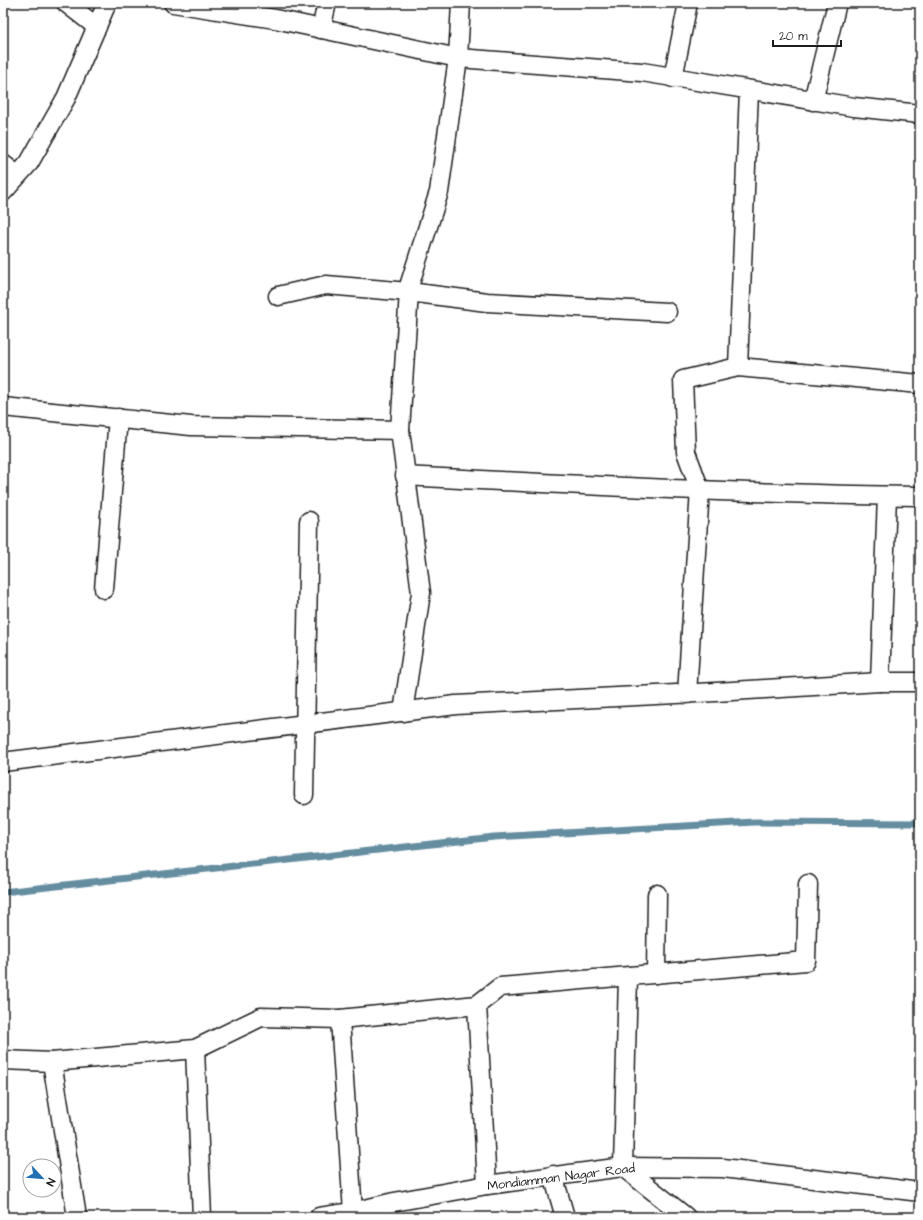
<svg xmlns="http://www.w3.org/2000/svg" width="923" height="1220" viewBox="0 0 923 1220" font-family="'Architects Daughter',sans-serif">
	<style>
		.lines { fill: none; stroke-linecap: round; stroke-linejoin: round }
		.stream { stroke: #658da0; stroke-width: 7 }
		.street-casing { stroke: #1c1c1c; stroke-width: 21 }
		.street { stroke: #fff; stroke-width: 18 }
		.labels { text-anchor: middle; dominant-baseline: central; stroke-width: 3; stroke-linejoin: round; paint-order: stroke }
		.street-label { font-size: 13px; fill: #1c1c1c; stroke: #fff }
	</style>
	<rect width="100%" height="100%" fill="#fff"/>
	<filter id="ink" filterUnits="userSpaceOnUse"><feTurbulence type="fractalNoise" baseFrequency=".025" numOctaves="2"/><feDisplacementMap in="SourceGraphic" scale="8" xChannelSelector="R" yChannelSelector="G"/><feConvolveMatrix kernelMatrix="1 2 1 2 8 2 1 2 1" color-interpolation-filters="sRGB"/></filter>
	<g filter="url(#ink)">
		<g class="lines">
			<path class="stream" d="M3 892 494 837 754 822 920 823"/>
			<g class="street-casing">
				<g id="street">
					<path d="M66 3 97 27"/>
					<path d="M173 3 275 19 458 58 642 72 854 107 920 114"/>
					<path d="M321 29 327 3"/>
					<path d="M673 78 688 3"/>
					<path d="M813 101 837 3"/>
					<path d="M3 164 17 175"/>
					<path d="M3 192 29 163 66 98 107 3"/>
					<path d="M278 296 326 285 409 292 487 302 667 312"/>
					<path d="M738 367 749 90"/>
					<path d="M3 407 191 426 400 430"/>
					<path d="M405 476C577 485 748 494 920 496"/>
					<path d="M104 589 118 418"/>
					<path d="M880 682 887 496"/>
					<path d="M687 694 700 490 686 452 683 380 738 367 920 384"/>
					<path d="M403 712 421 593 400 430 409 292 410 283 439 192 458 58 461 3"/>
					<path d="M3 762 456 705 716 692 880 682H920"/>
					<path d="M304 795 309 521"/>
					<path d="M656 974 657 894"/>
					<path d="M628 977 623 1167 686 1217"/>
					<path d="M477 1005 487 1185"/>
					<path d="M340 1019 353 1212"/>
					<path d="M195 1049 202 1217"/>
					<path d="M3 1060 52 1062 195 1049 261 1017 340 1019 477 1005 500 987 806 961 808 884"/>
					<path d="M52 1062 77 1217"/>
					<path d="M553 1175 565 1217"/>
					<path d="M319 1217 353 1212 394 1202 487 1185 623 1167 723 1168 920 1192"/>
				</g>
			</g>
			<use href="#street" class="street"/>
		</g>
	</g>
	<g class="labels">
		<g class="street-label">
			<text transform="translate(561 1177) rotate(-7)">Mondiamman Nagar Road</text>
		</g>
	</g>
	<rect width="923" height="1220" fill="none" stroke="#fff" stroke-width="16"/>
	<rect x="8" y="8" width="907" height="1204" fill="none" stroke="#1c1c1c" stroke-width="1.5" filter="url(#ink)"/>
	<g transform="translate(42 1178) rotate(116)"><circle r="19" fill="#ffffff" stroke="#a4a4a4"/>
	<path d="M0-3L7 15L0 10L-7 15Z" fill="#1f6fb2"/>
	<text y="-6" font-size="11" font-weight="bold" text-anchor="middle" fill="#1c1c1c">N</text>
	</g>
	<path d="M773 40v6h68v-6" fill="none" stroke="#1c1c1c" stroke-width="2"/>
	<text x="779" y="40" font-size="12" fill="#1c1c1c" stroke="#ffffff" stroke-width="3" paint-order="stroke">20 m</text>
</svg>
